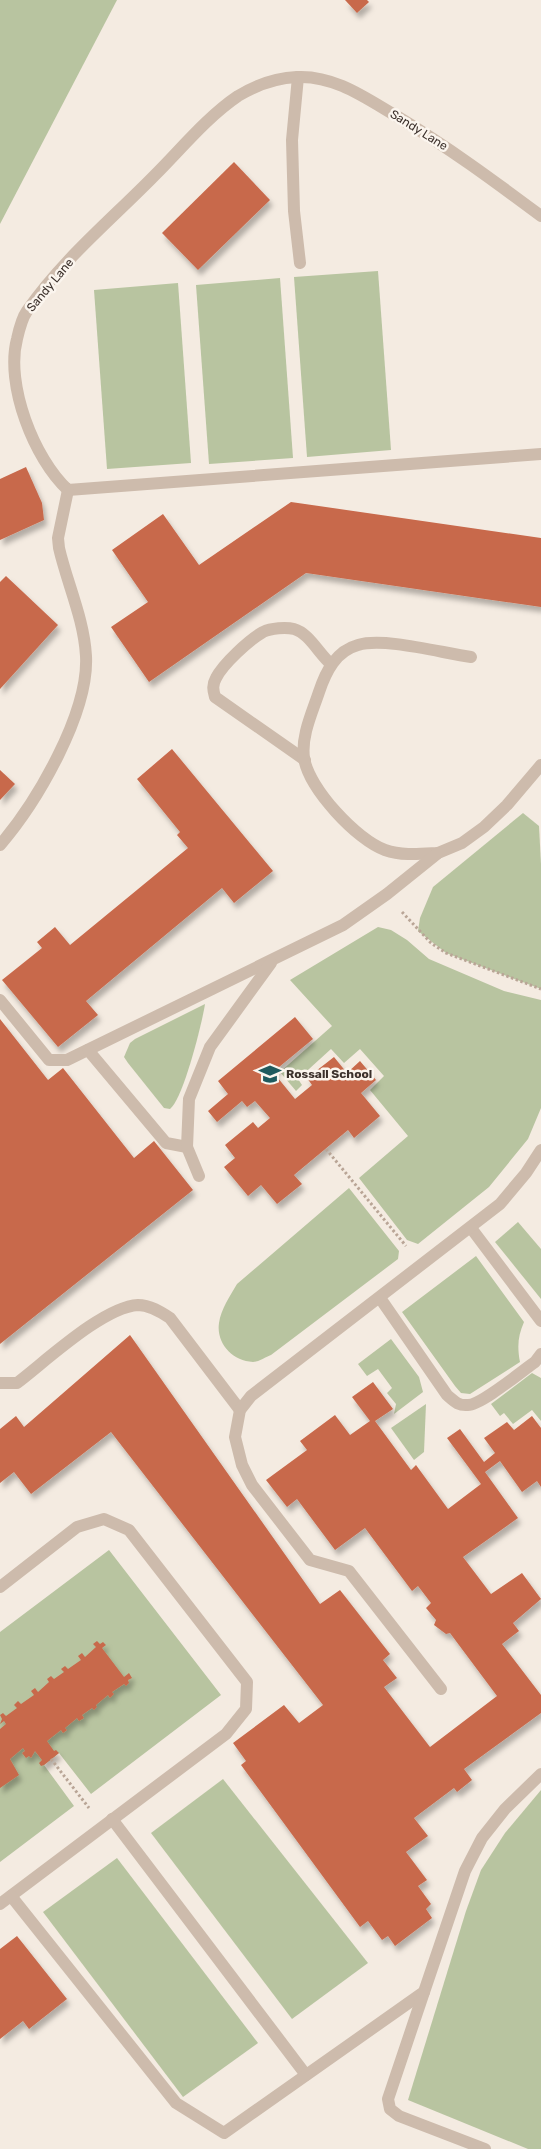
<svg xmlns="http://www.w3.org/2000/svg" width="541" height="2149" viewBox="0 0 541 2149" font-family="Rubik,sans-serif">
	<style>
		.green { fill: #b8c4a0 }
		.building { fill: #c8694b; filter: url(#shadow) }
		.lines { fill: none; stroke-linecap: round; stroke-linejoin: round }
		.path { stroke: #b9a596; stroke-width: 3; stroke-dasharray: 2.5 2.5; stroke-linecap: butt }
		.minor { stroke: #cdbbac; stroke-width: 12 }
		.labels { text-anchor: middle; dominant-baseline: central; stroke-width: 5; stroke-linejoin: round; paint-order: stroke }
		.street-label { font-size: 12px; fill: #3b302b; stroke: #fbf5ee }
		.poi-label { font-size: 12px; font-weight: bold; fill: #3b302b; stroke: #fbf5ee; text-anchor: start }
	</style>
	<defs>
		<filter id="shadow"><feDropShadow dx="3" dy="5.5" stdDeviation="2.5" flood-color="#0004"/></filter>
	</defs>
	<rect width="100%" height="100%" fill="#f4ebe1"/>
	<g class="green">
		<path d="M0 0H117L0 224Z"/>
		<path d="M378 271 391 450 307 457 294 277Z"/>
		<path d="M280 278 293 458 209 464 196 285Z"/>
		<path d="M178 283 191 463 107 469 94 290Z"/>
		<path d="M523 813 539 826 541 864V989L446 953 418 931 420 918 433 887Z"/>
		<path d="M378 927 391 930 407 940 429 959 504 991 541 1000V1108L528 1139 489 1187 418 1244 407 1240 359 1178 408 1136 370 1090 384 1076 360 1049 344 1063 331 1049 298 1079 302 1085 296 1091 280 1072 332 1026 290 980Z"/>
		<path d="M205 1004C202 1024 183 1099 170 1109L164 1108 128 1063 124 1057 130 1043 135 1039Z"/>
		<path d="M349 1188 399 1251 398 1259 271 1355C266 1357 258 1362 253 1362 232 1361 216 1343 219 1323 221 1309 230 1296 237 1284Z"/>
		<path d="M518 1222 541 1249V1299L495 1242Z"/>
		<path d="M476 1256 524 1322C518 1336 517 1346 520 1362L470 1394 461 1393 455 1386 402 1312Z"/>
		<path d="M391 1339 419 1377 423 1392 394 1414 396 1404 387 1393 392 1388 378 1369 367 1376 358 1364Z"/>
		<path d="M532 1373 541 1378V1421L532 1410 513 1424 504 1413 500 1416 491 1404Z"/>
		<path d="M426 1404 424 1452 414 1460 391 1428Z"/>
		<path d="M109 1550 221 1695 91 1794 59 1753 44 1765 74 1806 0 1862V1632Z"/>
		<path d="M223 1779 368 1963 292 2019 151 1833Z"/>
		<path d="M541 1790V2149H528L408 2100 466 1911 481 1870 505 1833Z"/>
		<path d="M117 1858 258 2043 183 2097 43 1912Z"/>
	</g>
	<g class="building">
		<path d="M345 0H367L369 2 357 13Z"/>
		<path d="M234 162 270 200 198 270 162 233Z"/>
		<path d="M26 467 42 503 44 520 0 540V479Z"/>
		<path d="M291 502 541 538V607L306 573 149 682 111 627 148 602 112 550 163 514 199 565Z"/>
		<path d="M6 576 58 625 0 689V582Z"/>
		<path d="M172 749 273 871 234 903 222 888 86 1001 98 1015 58 1047 2 980 42 948 37 942 55 927 70 945 188 848 177 835 180 832 137 779Z"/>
		<path d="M0 770 15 784 0 800Z"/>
		<path d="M295 1017 313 1039 273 1072 295 1099 312 1085 307 1078 334 1057 347 1073 360 1061 376 1080 361 1093 380 1116 354 1138 348 1130 294 1175 302 1184 277 1204 261 1185 248 1196 224 1167 235 1158 225 1145 253 1122 258 1128 270 1118 255 1101 247 1107 242 1101 217 1122 208 1111 228 1094 218 1081Z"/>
		<path d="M0 1019 48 1080 63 1068 134 1158 154 1141 193 1190 0 1344Z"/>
		<path d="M130 1335 320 1604 340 1590 390 1654 383 1660 397 1678 384 1687 430 1747 497 1696 450 1633 446 1634 434 1625 436 1620 426 1608 431 1603 418 1586 412 1591 365 1528 335 1550 297 1499 287 1507 266 1480 307 1450 300 1441 335 1415 350 1435 370 1421 352 1397 373 1382 393 1409 375 1421 411 1470 416 1465 448 1509 481 1484 447 1438 460 1429 484 1462 495 1453 484 1438 507 1422 514 1430 532 1416 541 1428V1487L537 1481 522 1492 500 1461 485 1472 518 1518 463 1557 491 1594 522 1573 541 1599 513 1623 519 1631 502 1644 541 1695V1713L464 1769 472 1780 457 1792 454 1788 414 1818 428 1836 406 1852 427 1880 418 1886 431 1904 426 1909 432 1918 395 1946 388 1936 382 1940 368 1921 360 1927 241 1765 246 1761 233 1743 284 1705 299 1723 323 1705 111 1432 31 1494 14 1472 0 1483V1429L16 1416 24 1427Z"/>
		<path d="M97 1641 100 1644 103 1642 106 1645 102 1648 124 1677 129 1673 132 1678 128 1680 129 1683 126 1686 124 1684 112 1692 114 1694 110 1698 108 1695 96 1705 97 1707 94 1710 92 1708 82 1715 84 1718 79 1721 77 1718 65 1728 67 1730 63 1733 61 1730 47 1741 54 1751 56 1750 59 1753 44 1765 41 1766 39 1763 42 1760 35 1751 31 1758 29 1756 26 1758 22 1753 25 1751 23 1748 10 1759 19 1775 0 1788V1729L6 1724 4 1721 0 1724 2 1719 0 1715 3 1713 6 1716 17 1708 14 1705 18 1701 21 1704 34 1695 31 1691 35 1688 38 1692 49 1682 47 1679 51 1676 54 1679 64 1672 61 1669 65 1666 68 1669 81 1660 78 1656 82 1653 85 1657 96 1647 93 1644Z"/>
		<path d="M17 1936 67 1999 29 2029 23 2021 0 2039V1949Z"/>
	</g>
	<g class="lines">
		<g class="path">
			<path d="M402 912 431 943 446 953 541 989"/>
			<path d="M326 1149 406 1246"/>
			<path d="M51 1759 89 1808"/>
		</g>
		<g class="minor">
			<path d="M298 77 292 140 294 211 300 263"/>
			<path d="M541 216C494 181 448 147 398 117 367 99 335 75 297 77 276 78 256 85 238 96 207 117 181 149 155 175 112 219 62 260 27 311 22 318 19 330 17 339 5 384 34 459 68 490L541 454"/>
			<path d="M305 760 215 697C213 690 212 685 216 678 223 664 249 640 263 632 271 628 286 627 294 629 309 633 319 654 331 664"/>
			<path d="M0 845C37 802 89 713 86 656 84 619 67 583 59 548L58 538 68 490"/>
			<path d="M438 853C420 854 402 856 385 850 357 840 309 789 304 758 301 736 312 713 319 692 326 671 336 651 358 645 384 637 442 653 471 657"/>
			<path d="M0 1000 49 1060H67L343 925 387 894 438 853 462 843 484 827 507 805 541 765"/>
			<path d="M88 1050 166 1143 187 1147"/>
			<path d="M199 1176 187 1147 189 1099 210 1047 271 963"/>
			<path d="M471 1228 541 1321"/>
			<path d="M380 1298 447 1395C454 1401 458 1406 468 1405 481 1405 522 1371 535 1362L541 1354"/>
			<path d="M0 1383H17C46 1361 103 1307 138 1305 150 1305 161 1312 170 1318L240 1410"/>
			<path d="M0 1587 77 1527 104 1519 129 1530 247 1682 246 1709 226 1734 0 1904"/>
			<path d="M441 1689 349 1571 310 1560 252 1485 242 1465 235 1437 240 1410 251 1396 500 1204 526 1173 541 1150"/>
			<path d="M112 1819 306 2075"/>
			<path d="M11 1896 176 2103 224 2133 424 1992 465 1871 482 1838 505 1809 541 1774"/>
			<path d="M424 1992 388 2099 390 2109 399 2116 485 2149"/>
		</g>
	</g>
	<defs>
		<g id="school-bare" transform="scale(1.725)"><path d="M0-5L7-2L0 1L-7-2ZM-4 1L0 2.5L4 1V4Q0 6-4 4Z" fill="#1f5a5e" stroke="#fbf5ee" stroke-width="2.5" paint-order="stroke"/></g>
	</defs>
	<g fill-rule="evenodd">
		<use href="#school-bare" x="270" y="1074"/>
	</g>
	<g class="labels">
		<g class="street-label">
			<text transform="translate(419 130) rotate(32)">Sandy Lane</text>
			<text transform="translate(50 285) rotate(-50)">Sandy Lane</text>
		</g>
		<g class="poi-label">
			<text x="286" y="1074">Rossall School</text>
		</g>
	</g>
</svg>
